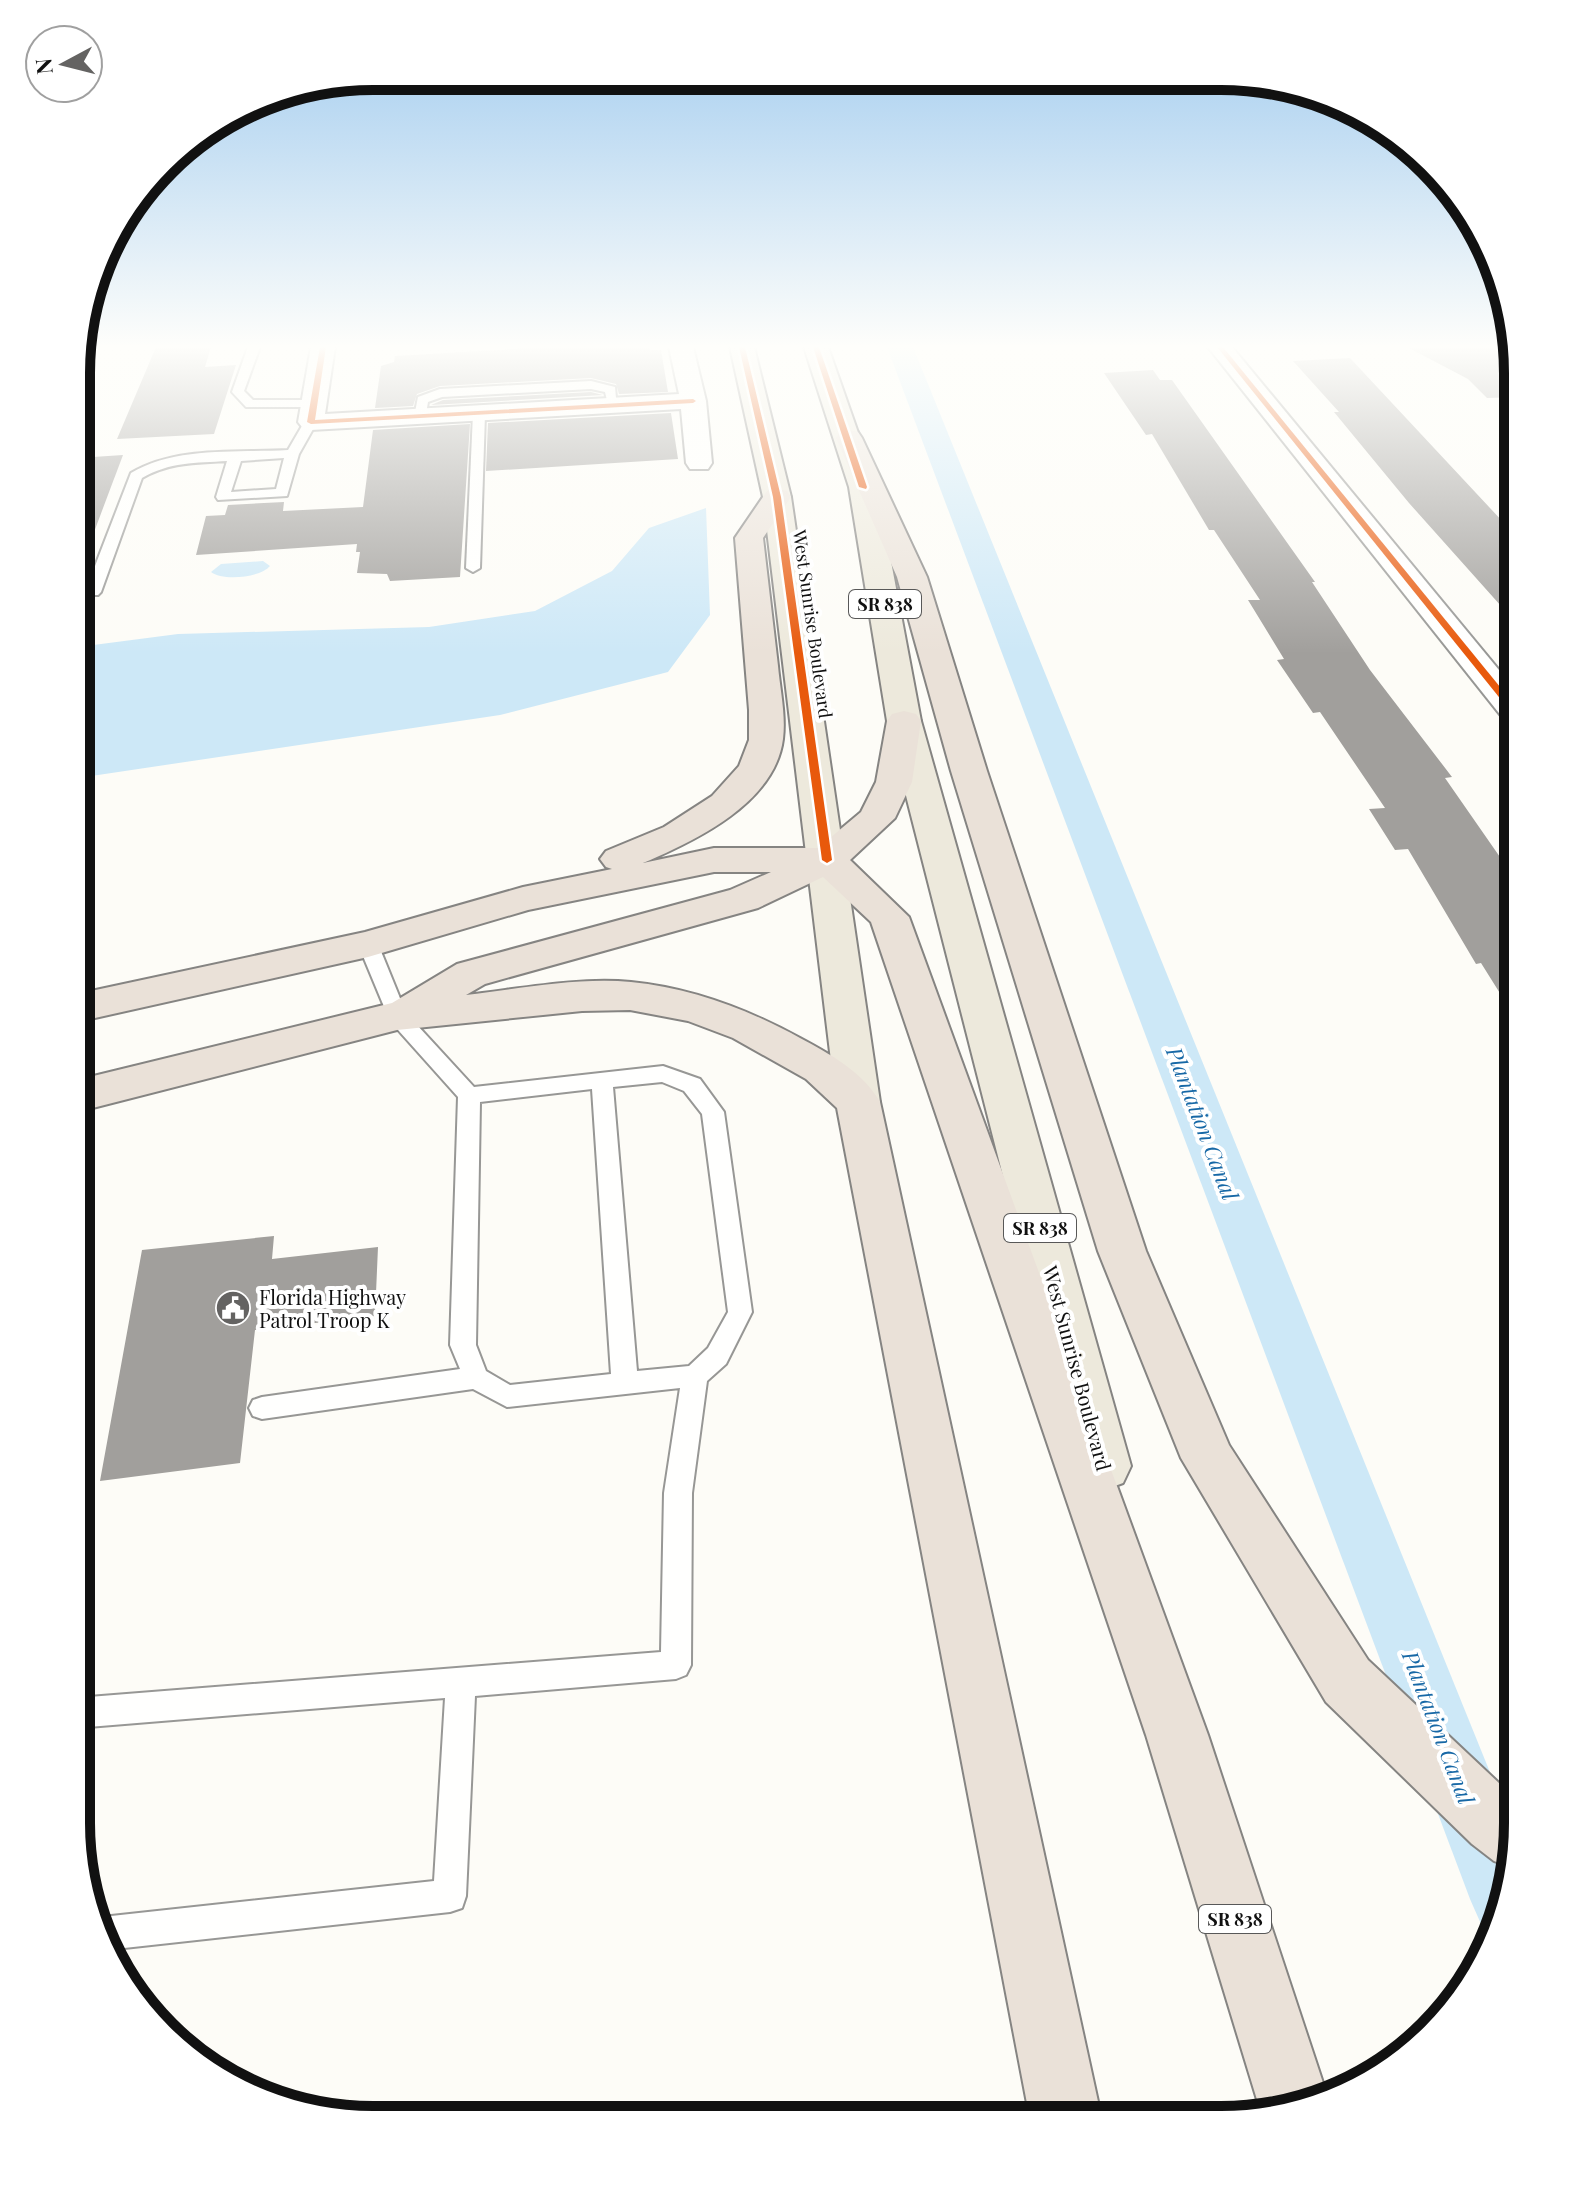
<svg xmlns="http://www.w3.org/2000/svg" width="1594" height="2196" viewBox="0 0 1594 2196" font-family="'Playfair Display',serif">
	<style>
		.water { fill: #cde8f7 }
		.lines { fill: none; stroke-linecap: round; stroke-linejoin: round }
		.canal { fill: #cde8f7; fill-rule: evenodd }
		.building { fill: #a19f9c }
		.lane-casing { stroke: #979795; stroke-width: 4 }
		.street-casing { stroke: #979795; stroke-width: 4 }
		.primary-casing { stroke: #858482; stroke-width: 4 }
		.highway-casing { stroke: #858482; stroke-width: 4 }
		.lane { fill: #fffffe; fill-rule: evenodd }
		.street { fill: #fffffe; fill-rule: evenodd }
		.primary { fill: #ede9dc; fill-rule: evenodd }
		.highway { fill: #eae1d8; fill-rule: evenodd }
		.cycleway-casing { stroke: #fff; stroke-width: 5 }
		.cycleway { fill: #e8590c; fill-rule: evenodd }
		.labels { text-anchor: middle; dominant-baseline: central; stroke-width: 8; stroke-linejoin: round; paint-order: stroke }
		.shield { fill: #fff; stroke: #585858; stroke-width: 2 }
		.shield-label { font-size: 18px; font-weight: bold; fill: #111 }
		.far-street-label { font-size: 18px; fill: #111; stroke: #fff }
		.poi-label { font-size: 20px; fill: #111; stroke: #fff; text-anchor: start }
		.street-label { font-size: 20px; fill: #111; stroke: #fff }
		.water-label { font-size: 22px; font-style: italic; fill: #1768a6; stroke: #fff }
		.rim { fill: none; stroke: #111; stroke-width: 10 }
	</style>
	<rect width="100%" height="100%" fill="#fdfcf7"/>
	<g class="water">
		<path d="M706 508 710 615 668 672 500 715 78 778V647L178 634 429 627 535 611 612 571 649 528Z"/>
		<path d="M263 561 270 566C260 578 222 581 211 572L221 564Z"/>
	</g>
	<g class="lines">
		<path class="canal" d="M887 347H913L1517 1839 1502 1919 1496 1931 1481 1924 1470 1899Z"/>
	</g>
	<g class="building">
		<path d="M156 347H211L205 367 236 365 214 434 117 439Z"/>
		<path d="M548 347H650V350H661L668 392 619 394 616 384 591 378 440 386 417 394 413 406 375 408 381 366 394 362 395 356Z"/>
		<path d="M1407 347H1490L1515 359 1518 397 1487 398 1468 379Z"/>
		<path d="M1350 358 1518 538V625L1409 503 1334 412H1339L1293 361Z"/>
		<path d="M1153 370 1160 380H1172L1315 582H1312L1370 670 1452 777 1445 778 1518 883V1022L1481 963 1476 964 1408 849 1395 850 1369 809 1385 808 1320 712 1313 713 1277 660 1284 659 1248 600H1260L1214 530H1209L1152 434 1146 435 1104 373Z"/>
		<path d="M591 392 603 395 431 405 443 400Z"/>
		<path d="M671 413 678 459 486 471 488 423Z"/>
		<path d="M470 424 460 577 390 581 387 574 357 573 360 552H356L357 544 196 555 206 516 225 515 228 505 284 502 283 511 363 507 373 430Z"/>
		<path d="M123 455 82 564 78 563V458Z"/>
		<path d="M274 1236 272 1259 378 1247 375 1316 255 1330 240 1463 100 1481 142 1250Z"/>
	</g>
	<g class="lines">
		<g class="lane-casing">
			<g id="lane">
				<path d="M248 347H260L244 391 253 400H312L318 404 316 407H246L232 392Z"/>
				<path d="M591 381 615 387 617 409H609L605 392 591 389 442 397 428 402 425 420 414 417 418 397 440 389Z"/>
				<path d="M479 410 485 414 480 568 473 572 466 568 473 414Z"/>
				<path d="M306 419 317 422 299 454 287 496 218 500 216 497 227 461C196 463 169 462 142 478L101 592 98 595H88L85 592 131 473C176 446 237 453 288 450ZM284 458 276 489 231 492 241 461Z"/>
				<path d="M368 938 378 944 406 1013 474 1087 663 1066 700 1079 724 1112 752 1312 726 1364 707 1381 692 1493 691 1665 686 1675 676 1679 475 1696 466 1896 462 1908 450 1912 106 1950 98 1919 102 1917 434 1881 445 1698 76 1728V1698L661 1652 664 1493 680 1388 507 1407 473 1389 262 1419 253 1416 249 1408 253 1400 262 1397 460 1369 450 1345 458 1097 390 1021 358 944ZM662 1082 684 1091 702 1114 728 1312 708 1348 689 1366 637 1371 613 1087ZM592 1089 611 1374 510 1385 486 1371 476 1345 480 1102Z"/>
			</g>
		</g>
		<g class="street-casing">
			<g id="street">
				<path d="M311 347H335L325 414 679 394 669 347H693L706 401 712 463 708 469H690L686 463 681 409 311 430 302 427 298 422Z"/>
				<path d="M1208 347H1232L1518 693V725L1506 722Z"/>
			</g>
		</g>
		<g class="primary-casing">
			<g id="primary">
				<path d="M730 347H754L791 497 880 1102 874 1113 858 1118 842 1113 836 1102 763 497Z"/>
				<path d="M804 347H828L877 487 921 721 1131 1466 1123 1483 1104 1490 1085 1483 1077 1466 887 721 849 487Z"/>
			</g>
		</g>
		<g class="highway-casing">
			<g id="highway">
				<path d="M849 430 858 432 862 438 927 577 987 771 1146 1251 1229 1445 1368 1660 1517 1800V1843L1512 1868 1494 1861 1472 1844 1326 1702 1181 1458 1098 1251 951 771 897 577 836 438 840 432Z"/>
				<path d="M777 489 787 491 791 497 763 538C768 581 773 623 778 666 780 689 786 715 783 739 775 803 695 841 643 863L714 848H818L861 812 876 782 887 721 892 714 904 711 916 714 921 721 912 782 895 818 850 860 909 917 1208 1735 1327 2095 1262 2111 1258 2103 1146 1735 871 922 823 877 758 908 485 984 466 995C519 989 578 977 631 982 692 988 747 1009 800 1038 830 1054 863 1072 880 1102L1102 2120 1030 2119 837 1108 806 1079 733 1038 688 1021 630 1010 582 1011 397 1030 77 1112V1080L392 1003 457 964 730 890 771 872H714L528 910 368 957 77 1022V994L365 932 523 887 612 869 606 867 600 859 606 851 664 827 712 796 739 766 749 740V710L735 538 767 491Z"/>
			</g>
		</g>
		<use href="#lane" class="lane"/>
		<use href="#street" class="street"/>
		<use href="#primary" class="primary"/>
		<use href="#highway" class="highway"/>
		<g class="cycleway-casing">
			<g id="cycleway">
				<path d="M320 347H326L315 420 693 399 696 401 693 403 311 424 307 422Z"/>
				<path d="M739 347H745L781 497 832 860 827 863 822 860 773 497Z"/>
				<path d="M813 347H819L867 487 866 489 859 487Z"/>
				<path d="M1217 347H1223L1518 709V718L1515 717Z"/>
			</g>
		</g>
		<use href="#cycleway" class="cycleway"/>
	</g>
	<linearGradient id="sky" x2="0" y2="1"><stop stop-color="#9dc9ee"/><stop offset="0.53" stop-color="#fefefb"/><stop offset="1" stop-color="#fefefb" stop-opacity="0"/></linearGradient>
	<rect width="1594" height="654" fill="url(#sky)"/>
	<defs>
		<g id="civic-disc" transform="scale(1.8)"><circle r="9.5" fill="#646362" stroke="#fff"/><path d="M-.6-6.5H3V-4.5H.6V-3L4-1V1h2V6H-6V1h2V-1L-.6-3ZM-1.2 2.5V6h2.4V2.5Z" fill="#fff"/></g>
	</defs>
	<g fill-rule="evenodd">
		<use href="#civic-disc" x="233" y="1308"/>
	</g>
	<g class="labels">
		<g class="shield">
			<rect x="849" y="590" width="72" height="28" rx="6"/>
			<rect x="1004" y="1214" width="72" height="28" rx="6"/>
			<rect x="1199" y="1905" width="72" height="28" rx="6"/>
		</g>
		<g class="shield-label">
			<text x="885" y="604">SR 838</text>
			<text x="1040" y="1228">SR 838</text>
			<text x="1235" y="1919">SR 838</text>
		</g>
		<g class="far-street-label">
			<text transform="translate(813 624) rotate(82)">West Sunrise Boulevard</text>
		</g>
		<g class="poi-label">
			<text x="259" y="1296">Florida Highway<tspan x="259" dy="23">Patrol Troop K</tspan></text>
		</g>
		<g class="street-label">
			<text transform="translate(1078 1368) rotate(75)">West Sunrise Boulevard</text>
		</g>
		<g class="water-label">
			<text transform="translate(1203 1123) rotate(69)">Plantation Canal</text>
			<text transform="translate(1439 1727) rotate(69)">Plantation Canal</text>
		</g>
	</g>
	<path d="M0 0H1594V2196H0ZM373 90H1221A283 283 0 0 1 1504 373V1823A283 283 0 0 1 1221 2106H373A283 283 0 0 1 90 1823V373A283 283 0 0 1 373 90Z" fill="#fff" fill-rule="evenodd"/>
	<path class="rim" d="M373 90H1221A283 283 0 0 1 1504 373V1823A283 283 0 0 1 1221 2106H373A283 283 0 0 1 90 1823V373A283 283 0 0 1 373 90Z"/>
	<g transform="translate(64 64) rotate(263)"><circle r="38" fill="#ffffff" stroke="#a0a0a0" stroke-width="2"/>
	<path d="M0-6L14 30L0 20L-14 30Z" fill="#646362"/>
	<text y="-12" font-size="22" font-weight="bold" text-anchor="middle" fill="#111111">N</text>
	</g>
</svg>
